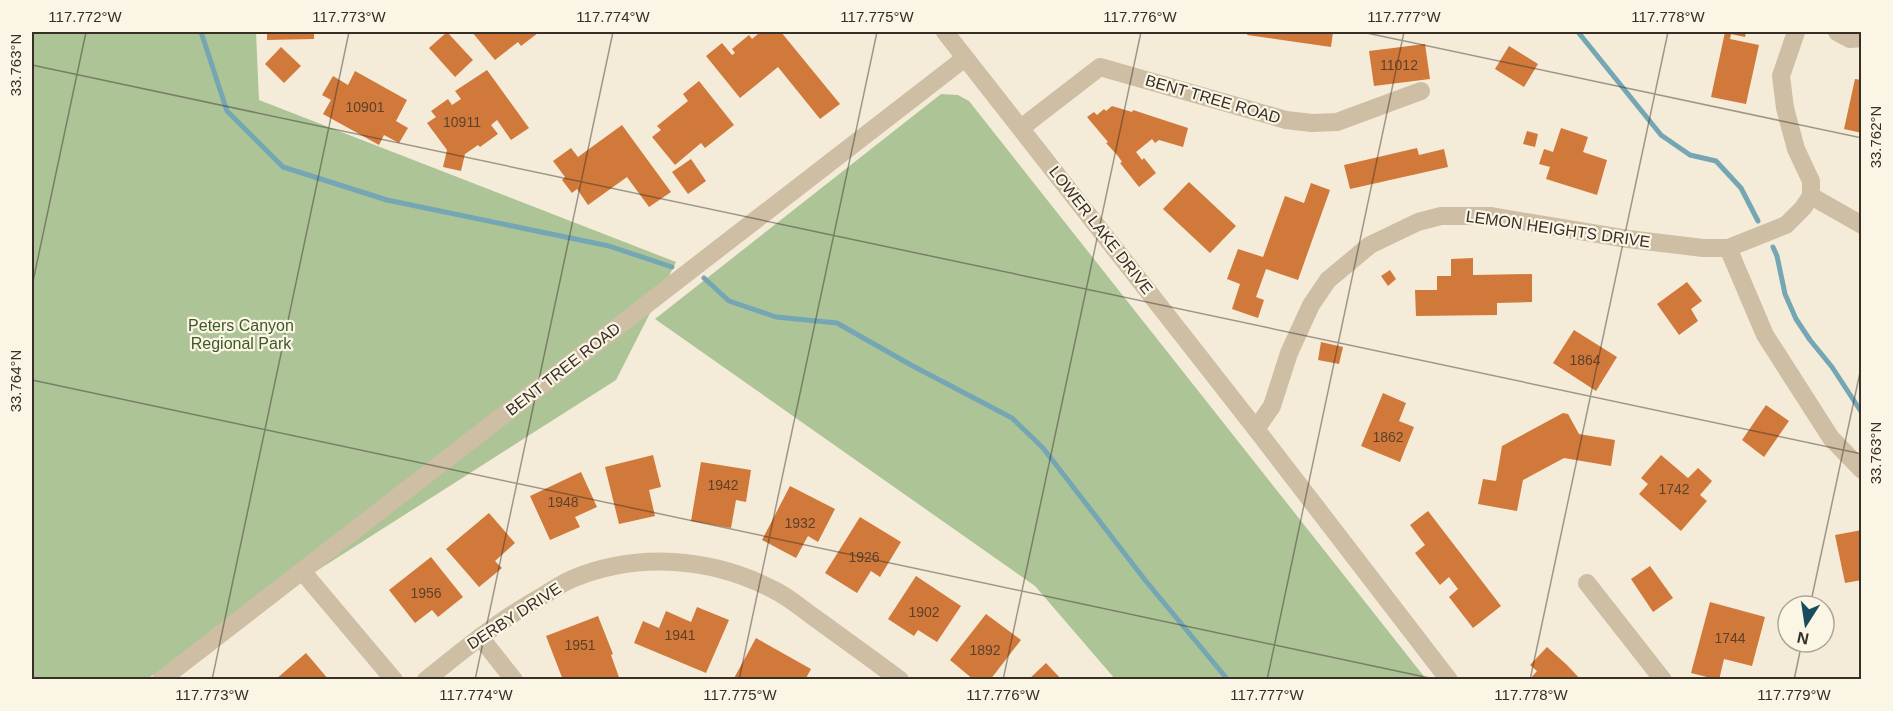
<svg xmlns="http://www.w3.org/2000/svg" width="1893" height="711" viewBox="0 0 1893 711" font-family="Arial,sans-serif">
	<style>
		.green { fill: #adc497 }
		.lines { fill: none; stroke-linecap: round; stroke-linejoin: round }
		.stream { stroke: #75a6b3; stroke-width: 5 }
		.building { fill: #d1793a }
		.street { stroke: #cdbea4; stroke-width: 18 }
		.ticks { fill: none; stroke: #372e26; stroke-width: 1.5; stroke-opacity: 0.45 }
		.labels { text-anchor: middle; dominant-baseline: central; stroke-width: 4.5; stroke-linejoin: round; paint-order: stroke }
		.number-label { font-size: 14px; fill: #5e412b }
		.street-label { font-size: 16px; fill: #372e26; stroke: #fbf5e5 }
		.park-label { font-size: 16px; fill: #3e5828; stroke: #fbf5e5 }
		.neatline { fill: none; stroke: #372e26; stroke-width: 2 }
		.ticks-label { font-size: 15px; text-anchor: middle; fill: #372e26 }
	</style>
	<rect width="100%" height="100%" fill="#f4ecd9"/>
	<g class="green">
		<path d="M32 32H256L259 100 676 262 616 380 147 679H32Z"/>
		<path d="M941 94 958 95 969 101 1426 679H1115L1035 586 655 319Z"/>
	</g>
	<g class="lines">
		<g class="stream">
			<path d="M201 32 227 111 283 167 387 200 609 246 672 267"/>
			<path d="M1578 32 1661 135 1690 155 1716 161 1741 188 1758 221"/>
			<path d="M1773 247 1777 256 1785 294 1796 319 1810 340 1832 367 1862 413"/>
			<path d="M704 278 729 301 776 317 837 323 911 365 1012 418 1043 448 1145 580 1228 680"/>
		</g>
	</g>
	<g class="building">
		<path d="M267 32H314V39L267 40Z"/>
		<path d="M447 32 473 60 455 77 429 48Z"/>
		<path d="M472 32H536L538 33 521 46 518 42 495 60Z"/>
		<path d="M756 32H781L840 104 820 119 778 67 740 98 706 56 722 43 732 55 735 53 732 49 749 35 752 39 758 34Z"/>
		<path d="M1248 32H1333L1331 47 1247 35Z"/>
		<path d="M1725 32H1746L1745 37 1731 34 1730 39 1759 45 1746 104 1711 97Z"/>
		<path d="M1425 44 1430 79 1374 86 1369 51Z"/>
		<path d="M1509 46 1538 64 1524 87 1495 69Z"/>
		<path d="M281 47 301 66 284 83 265 64Z"/>
		<path d="M487 70 529 128 511 140 497 120 491 125 498 134 480 147 478 145 465 154 461 171 443 167 447 150 427 123 436 117 431 111 448 99 452 105 461 99 455 91Z"/>
		<path d="M355 71 407 100 396 121 408 128 399 143 384 135 379 145 323 114 331 100 322 95 333 76 348 85Z"/>
		<path d="M1855 79 1862 80V133L1844 129Z"/>
		<path d="M699 81 734 125 705 148 701 143 675 165 652 137 661 130 657 126 688 101 683 94Z"/>
		<path d="M1112 106 1132 112 1133 110 1188 128 1183 147 1159 140 1155 143 1152 139 1136 152 1142 160 1144 158 1156 173 1139 187 1120 163 1122 162 1118 156 1106 143 1108 142 1087 117 1094 112 1097 115 1104 109 1106 111Z"/>
		<path d="M622 125 671 192 649 207 627 177 588 205 577 189 572 193 562 180 565 177 553 161 571 148 578 157Z"/>
		<path d="M1561 128 1588 137 1583 152 1607 160 1597 195 1546 179 1550 167 1539 164 1544 149 1553 152Z"/>
		<path d="M1527 131 1538 134 1535 147 1523 144Z"/>
		<path d="M1417 148 1419 155 1444 149 1448 167 1350 189 1344 165Z"/>
		<path d="M691 159 706 181 688 194 672 172Z"/>
		<path d="M1189 182 1236 226 1210 253 1163 209Z"/>
		<path d="M1311 183 1330 190 1298 280 1266 269 1256 297 1264 300 1258 318 1232 309 1240 284 1227 279 1238 249 1263 257 1285 196 1304 203Z"/>
		<path d="M1473 258V275L1532 274V302L1497 303V315L1416 316 1415 290H1437V276H1451V259Z"/>
		<path d="M1390 270 1396 279 1388 286 1381 276Z"/>
		<path d="M1687 282 1702 301 1691 309 1698 321 1679 335 1657 304Z"/>
		<path d="M1574 330 1617 357 1596 391 1553 363Z"/>
		<path d="M1321 342 1343 347 1339 364 1318 360Z"/>
		<path d="M1383 393 1406 403 1399 421 1414 427 1400 462 1361 446Z"/>
		<path d="M1766 405 1789 421 1764 457 1742 440Z"/>
		<path d="M1563 413 1568 414 1579 434 1615 440 1611 466 1564 458 1523 480 1517 511 1478 504 1483 479 1496 481 1502 446Z"/>
		<path d="M653 455 661 487 649 490 655 516 619 524 605 467Z"/>
		<path d="M1661 455 1688 478 1698 468 1712 481 1700 495 1707 501 1681 531 1639 494 1648 484 1641 478Z"/>
		<path d="M701 462 751 470 746 502 736 500 731 528 691 521Z"/>
		<path d="M581 472 597 507 575 517 580 527 550 540 530 496Z"/>
		<path d="M790 486 835 509 818 542 808 536 796 558 762 540Z"/>
		<path d="M1428 511 1501 606 1473 628 1449 597 1458 589 1449 577 1440 585 1415 553 1425 545 1410 525Z"/>
		<path d="M489 513 515 543 495 561 502 568 479 587 446 549Z"/>
		<path d="M860 517 901 542 880 577 871 571 857 593 825 573Z"/>
		<path d="M1862 530V580L1845 583 1835 535Z"/>
		<path d="M431 557 463 597 438 617 432 610 415 623 389 590Z"/>
		<path d="M1650 566 1673 598 1653 612 1631 579Z"/>
		<path d="M916 576 961 606 937 642 918 630 914 636 888 619Z"/>
		<path d="M1710 602 1765 617 1752 666 1724 659 1719 680 1691 673Z"/>
		<path d="M697 607 729 620 706 673 634 643 643 621 659 628 666 611 691 622Z"/>
		<path d="M986 614 1021 640 990 680H974L950 660Z"/>
		<path d="M598 616 613 654 611 655 620 680H563L546 636Z"/>
		<path d="M756 638 811 669 805 680H733Z"/>
		<path d="M1547 647 1567 665 1581 680H1529L1537 671 1530 665Z"/>
		<path d="M306 653 329 680H275Z"/>
		<path d="M1046 663 1062 680H1028Z"/>
	</g>
	<g class="lines">
		<g class="street">
			<path d="M945 32 1256 429 1449 680"/>
			<path d="M1837 32 1850 39 1862 38"/>
			<path d="M1021 128 1100 67 1286 120 1312 123 1337 122 1421 91"/>
			<path d="M1811 196 1862 225"/>
			<path d="M1728 248 1765 335 1831 438 1862 470"/>
			<path d="M1256 429 1272 406 1289 353 1311 305 1328 280 1370 245 1418 222 1441 216H1490L1628 239 1703 248H1728L1786 225 1803 208 1811 196V181L1796 149 1785 108 1781 76 1796 32"/>
			<path d="M302 571 394 680"/>
			<path d="M1587 583 1663 680"/>
			<path d="M480 637 514 680"/>
			<path d="M161 680 965 58"/>
			<path d="M426 680C464 649 501 619 544 595 553 590 562 583 572 579 637 552 711 557 774 590 789 597 802 609 815 618 844 639 872 659 900 680"/>
		</g>
	</g>
	<path class="ticks" d="M1362 32 1862 138M32 65 1862 454M32 286 86 32M32 380 1439 680M1810 606 1862 363M212 680 349 32M475 680 613 32M739 680 877 32M1003 680 1141 32M1267 680 1404 32M1530 680 1668 32M1794 680 1802 642"/>
	<g class="labels">
		<g class="number-label">
			<text x="1399" y="65">11012</text>
			<text x="365" y="107">10901</text>
			<text x="462" y="122">10911</text>
			<text x="1585" y="360">1864</text>
			<text x="1388" y="437">1862</text>
			<text x="723" y="485">1942</text>
			<text x="1674" y="489">1742</text>
			<text x="563" y="502">1948</text>
			<text x="800" y="523">1932</text>
			<text x="864" y="557">1926</text>
			<text x="426" y="593">1956</text>
			<text x="924" y="612">1902</text>
			<text x="680" y="635">1941</text>
			<text x="1730" y="638">1744</text>
			<text x="580" y="645">1951</text>
			<text x="985" y="650">1892</text>
		</g>
		<g class="street-label">
			<text transform="translate(1213 99) rotate(16)">BENT TREE ROAD</text>
			<text transform="translate(1558 229) rotate(8)">LEMON HEIGHTS DRIVE</text>
			<text transform="translate(1101 230) rotate(52)">LOWER LAKE DRIVE</text>
			<text transform="translate(563 369) rotate(-38)">BENT TREE ROAD</text>
			<text transform="translate(514 616) rotate(-33)">DERBY DRIVE</text>
		</g>
		<g class="park-label">
			<text x="241" y="325">Peters Canyon<tspan x="241" dy="18">Regional Park</tspan></text>
		</g>
	</g>
	<rect width="1893" height="711" fill="none" stroke="#fbf5e5" stroke-width="66"/>
	<g transform="translate(1806 624) rotate(192)"><circle r="28" fill="#fbf5e5" stroke="#ada599" stroke-width="1.5"/>
	<path d="M0-4.5L10 22L0 15L-10 22Z" fill="#184c5c"/>
	<text y="-9" font-size="16" font-weight="bold" text-anchor="middle" fill="#372e26">N</text>
	</g>
	<rect x="33" y="33" width="1827" height="645" class="neatline"/>
	<g class="ticks-label">
		<text x="85" y="22">117.772°W</text>
		<text x="349" y="22">117.773°W</text>
		<text x="613" y="22">117.774°W</text>
		<text x="877" y="22">117.775°W</text>
		<text x="1140" y="22">117.776°W</text>
		<text x="1404" y="22">117.777°W</text>
		<text x="1668" y="22">117.778°W</text>
		<text transform="translate(16 65) rotate(-90)" y="5">33.763°N</text>
		<text transform="translate(1876 137) rotate(-90)" y="5">33.762°N</text>
		<text transform="translate(16 381) rotate(-90)" y="5">33.764°N</text>
		<text transform="translate(1876 453) rotate(-90)" y="5">33.763°N</text>
		<text x="212" y="700">117.773°W</text>
		<text x="476" y="700">117.774°W</text>
		<text x="740" y="700">117.775°W</text>
		<text x="1003" y="700">117.776°W</text>
		<text x="1267" y="700">117.777°W</text>
		<text x="1531" y="700">117.778°W</text>
		<text x="1794" y="700">117.779°W</text>
	</g>
</svg>
